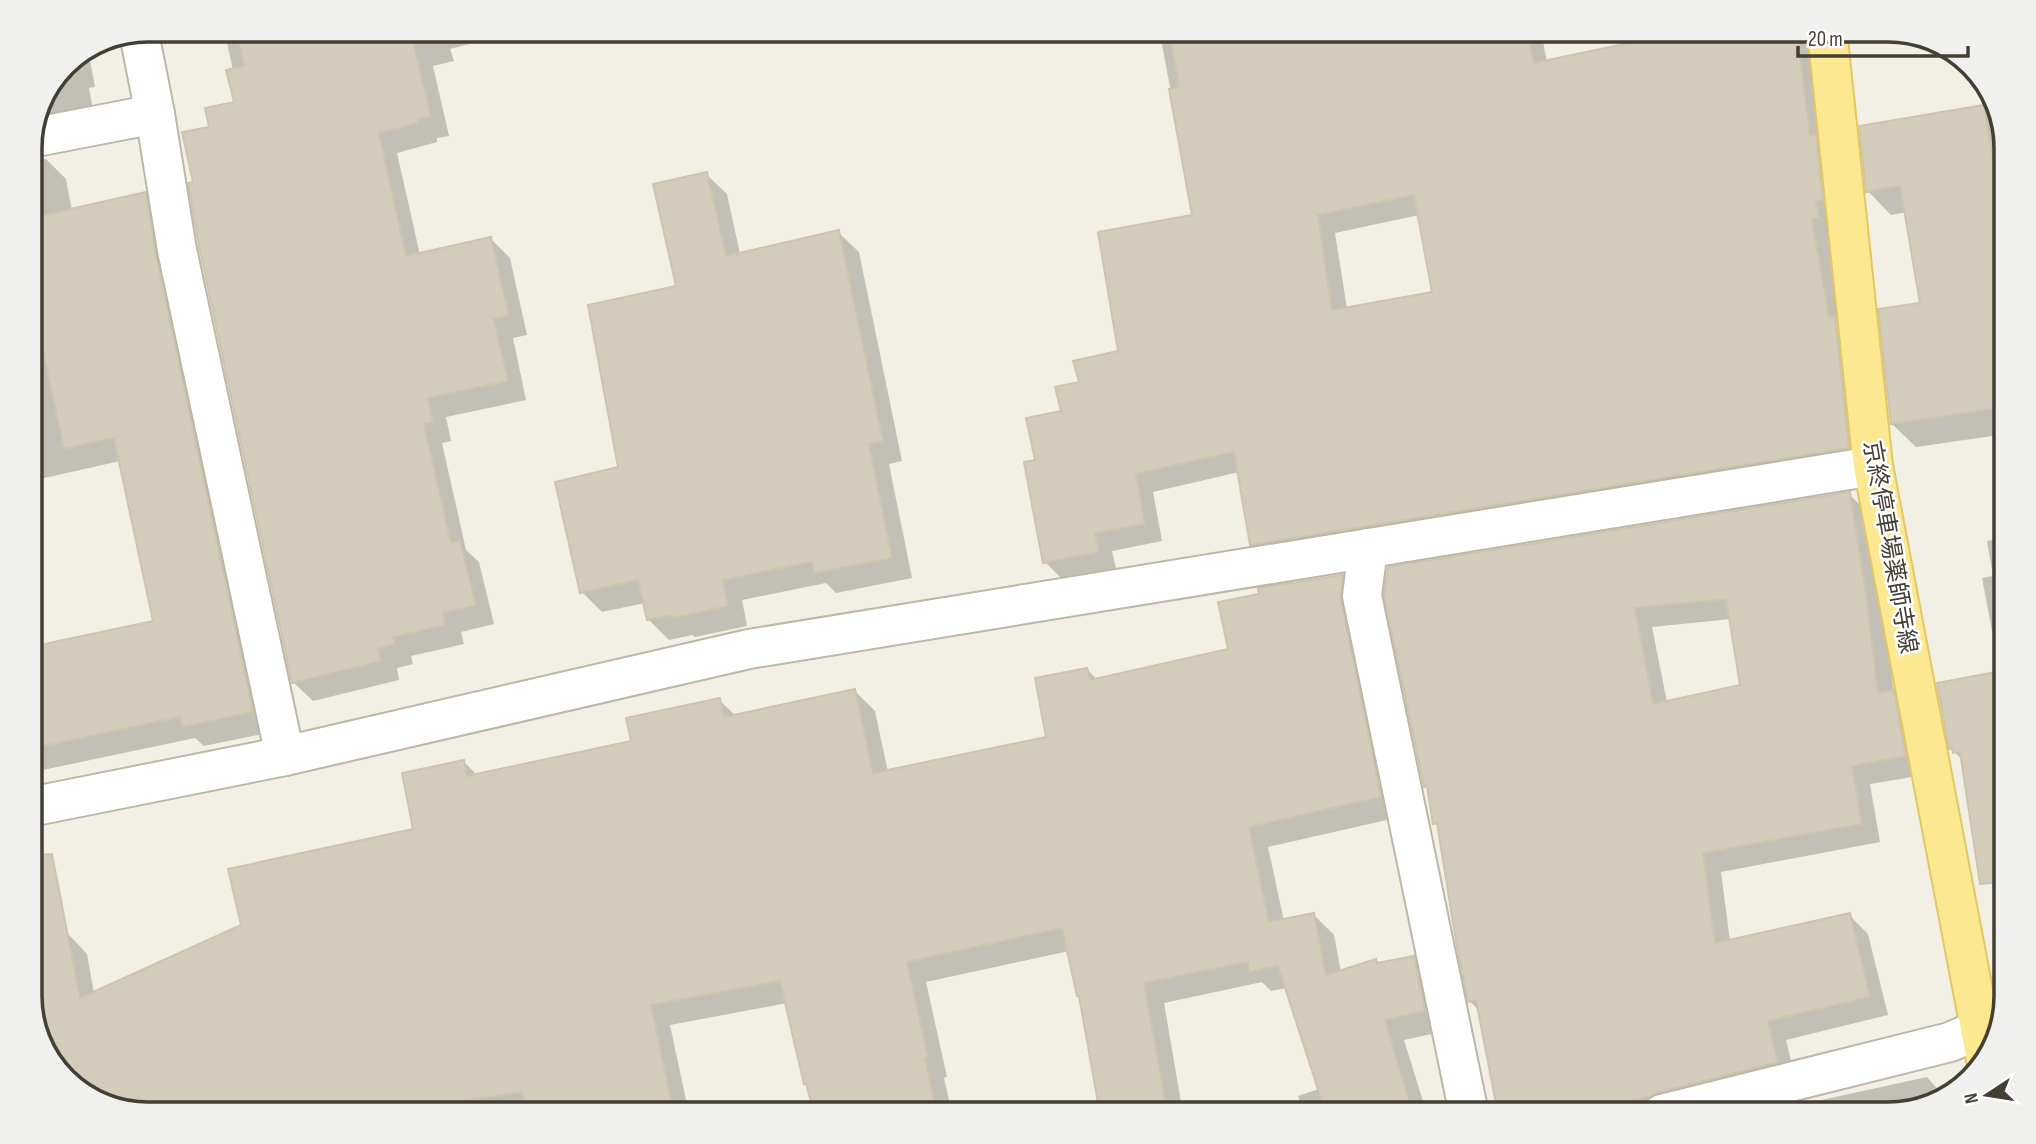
<svg xmlns="http://www.w3.org/2000/svg" width="2036" height="1144" viewBox="0 0 2036 1144" font-family="'Sofia Sans Condensed','Noto Sans JP',sans-serif">
	<style>
		.shadow { fill: #0003; fill-rule: evenodd }
		.building { fill: #d3ccba; stroke: #cec4ad; stroke-width: 2; fill-rule: evenodd }
		.lines { fill: none; stroke-linecap: round; stroke-linejoin: round }
		.minor-casing { stroke: #bdb7a7; stroke-width: 42 }
		.major-casing { stroke: #e2c762; stroke-width: 42 }
		.minor { stroke: #fff; stroke-width: 38 }
		.major { stroke: #fde892; stroke-width: 38 }
		.labels { text-anchor: middle; dominant-baseline: central; stroke-width: 5; stroke-linejoin: round; paint-order: stroke }
		.street-label { font-size: 24px; fill: #443f34; stroke: #fff }
		.rim { fill: none; stroke: #443f34; stroke-width: 3.5 }
	</style>
	<rect width="100%" height="100%" fill="#f2efe4"/>
	<g class="shadow">
		<path d="M1812 30 1836 236 1829 237 1866 465 1270 562 1252 544 1239 472 1153 492 1162 541 1112 551 1116 569 1063 580 1045 562 1037 462 1081 383 1120 353 1194 217 1162 44 1227 33 1541 31 1547 62 1669 36 1668 31ZM1419 215 1434 293 1347 309 1335 233Z"/>
		<path d="M467 37 469 44 450 49 454 61 433 66 449 136 437 138V142L397 153 420 255 491 239 510 258 527 335 513 338 526 400 446 417 451 441 442 443 466 550 479 562 494 624 461 632 464 644 411 656 413 664 397 668 399 680 313 701 293 682 196 183 211 128 236 103 233 70 226 38Z"/>
		<path d="M88 49 95 87 89 88 96 127 30 141 65 64Z"/>
		<path d="M1983 107 2001 124 2006 141V434L1916 447 1892 424 1922 304 1907 212 1891 215 1868 191Z"/>
		<path d="M46 159 66 179 72 211 145 194 165 214 272 732 204 746 195 738 38 771 46 805 30 809V649L155 623 120 461 40 479 41 484 30 486V160Z"/>
		<path d="M706 174 727 194 740 254 838 232 859 252 902 461 889 464 912 578 836 593 826 583 742 600 747 626 695 637 692 635 669 640 648 619 645 603 602 612 582 592 678 288Z"/>
		<path d="M1849 494 1868 513 1884 614 1894 693 1912 711 1924 775 1870 784 1880 842 1721 872 1730 941 1849 915 1868 934 1888 1015 1786 1040 1796 1081 1671 1114H1500L1480 1012 1470 1001 1440 828 1435 823 1429 790 1425 786 1386 595ZM1731 619 1742 686 1667 702 1652 627Z"/>
		<path d="M2006 537V825L1993 828 1963 761 1951 748 2000 673 1982 578 1993 576 1987 541Z"/>
		<path d="M1342 576 1362 596 1400 817 1268 847 1284 921 1314 915 1334 935 1341 972 1375 961 1379 965 1413 958 1434 978 1445 1031 1404 1040 1427 1114H1303L1298 1096 1319 1089 1287 988 1271 991 1262 982 1164 1003 1183 1114H1102L1081 998 1078 996 1069 951 926 982 947 1077 944 1078 952 1114H816L809 1086 805 1083 787 1003 670 1025 689 1114H148L89 1099 46 1055 30 1003V928L57 923 77 943 87 954 94 993 243 926 415 831 464 762 477 775 633 742 719 700 736 716 855 691 875 711 888 772 1049 738 1087 669 1097 680 1230 650Z"/>
		<path d="M2006 877V898L2002 878Z"/>
		<path d="M1927 1077 1946 1099 1888 1114H1758Z"/>
	</g>
	<g class="building">
		<path d="M1797 30 1810 135 1816 134 1823 200 1816 201 1819 218 1812 219 1829 317 1835 316 1849 448 1250 545 1234 452 1136 474 1145 524 1095 533 1099 552 1043 563 1024 462 1035 460 1026 418 1061 411 1055 387 1079 382 1073 361 1118 351 1098 232 1192 215 1169 89 1179 87 1171 41 1216 33 1527 32 1534 63 1686 31ZM1414 195 1432 292 1332 310 1318 215Z"/>
		<path d="M412 37 431 117 418 119 419 123 379 133 406 256 491 237 509 316 494 319 508 381 428 398 433 422 424 424 451 543 460 541 476 605 443 613 445 625 393 637 395 644 378 649 381 661 292 683 199 246 188 183 193 182 182 132 209 127 205 108 234 102 226 70 244 66 238 38Z"/>
		<path d="M1984 105 2006 236V407L1891 424 1878 309 1920 303 1900 186 1866 192 1859 126Z"/>
		<path d="M707 172 726 256 839 230 883 441 869 444 892 558 814 573 812 562 723 580 728 606 673 618 672 615 647 620 638 580 580 593 555 482 618 467 588 305 676 286 653 184Z"/>
		<path d="M146 192 156 255 253 712 182 727 180 717 30 749V647L153 621 114 438 64 449 42 347 30 349V218Z"/>
		<path d="M1850 492 1866 594 1878 693 1894 690 1906 756 1852 766 1862 824 1703 853 1715 943 1850 913 1870 997 1768 1021 1778 1062 1657 1093 1649 1097 1558 1114H1498L1476 1000 1468 1002 1457 947 1437 823 1433 824 1427 786 1424 787 1384 595 1388 567ZM1726 599 1740 685 1653 704 1635 608Z"/>
		<path d="M1343 575 1341 600 1381 797 1249 827 1269 922 1314 913 1326 975 1376 959 1377 963 1414 956 1425 1011 1385 1020 1410 1104 1378 1114H1326L1278 966 1249 972 1248 962 1144 983 1166 1104 1100 1114 1079 996H1077L1062 928 907 962 928 1057 925 1058 937 1114H893L891 1105 850 1114H814L806 1083 804 1084 780 981 651 1005 674 1114H527L522 1092 432 1106 434 1114H148L89 1099 46 1055 30 1003V856L52 854 80 998 241 925 228 869 413 829 402 773 464 760 467 776 631 741 626 718 720 698 724 717 855 689 873 773 1046 737 1035 678 1087 668 1090 680 1228 649 1218 602 1259 594 1258 588Z"/>
		<path d="M2006 670V882L1980 884 1960 752 1953 753 1952 748 1949 749 1937 683Z"/>
	</g>
	<g class="lines">
		<g class="minor-casing">
			<g id="minor">
				<path d="M140 38 155 114 177 250 285 756"/>
				<path d="M31 138 155 114"/>
				<path d="M1368 548 1362 596 1469 1114"/>
				<path d="M30 807 285 756 749 649 1873 466"/>
				<path d="M1662 1114 1950 1042 1980 1029 1999 1024"/>
			</g>
		</g>
		<g class="major-casing">
			<path id="major" d="M1827 30 1873 466 1986 1059"/>
		</g>
		<use href="#minor" class="minor"/>
		<use href="#major" class="major"/>
	</g>
	<g class="labels">
		<g class="street-label">
			<text transform="translate(1890 547) rotate(80)">京終停車場薬師寺線</text>
		</g>
	</g>
	<path d="M0 0H2036V1144H0ZM148 42H1888A106 106 0 0 1 1994 148V996A106 106 0 0 1 1888 1102H148A106 106 0 0 1 42 996V148A106 106 0 0 1 148 42Z" fill="#f0f0ef" fill-rule="evenodd"/>
	<path class="rim" d="M148 42H1888A106 106 0 0 1 1994 148V996A106 106 0 0 1 1888 1102H148A106 106 0 0 1 42 996V148A106 106 0 0 1 148 42Z"/>
	<g transform="translate(1987 1095) rotate(258)" stroke="#ffffff" stroke-width="5" paint-order="stroke">
	<path d="M0-5L12 26L0 18L-12 26Z" fill="#443f34"/>
	<text y="-10" font-size="19" font-weight="bold" text-anchor="middle" fill="#443f34">N</text>
	</g>
	<path d="M1798 46v10h170v-10" fill="none" stroke="#443f34" stroke-width="3.5"/>
	<text x="1808" y="46" font-size="21" fill="#443f34" stroke="#ffffff" stroke-width="5" paint-order="stroke">20 m</text>
</svg>
